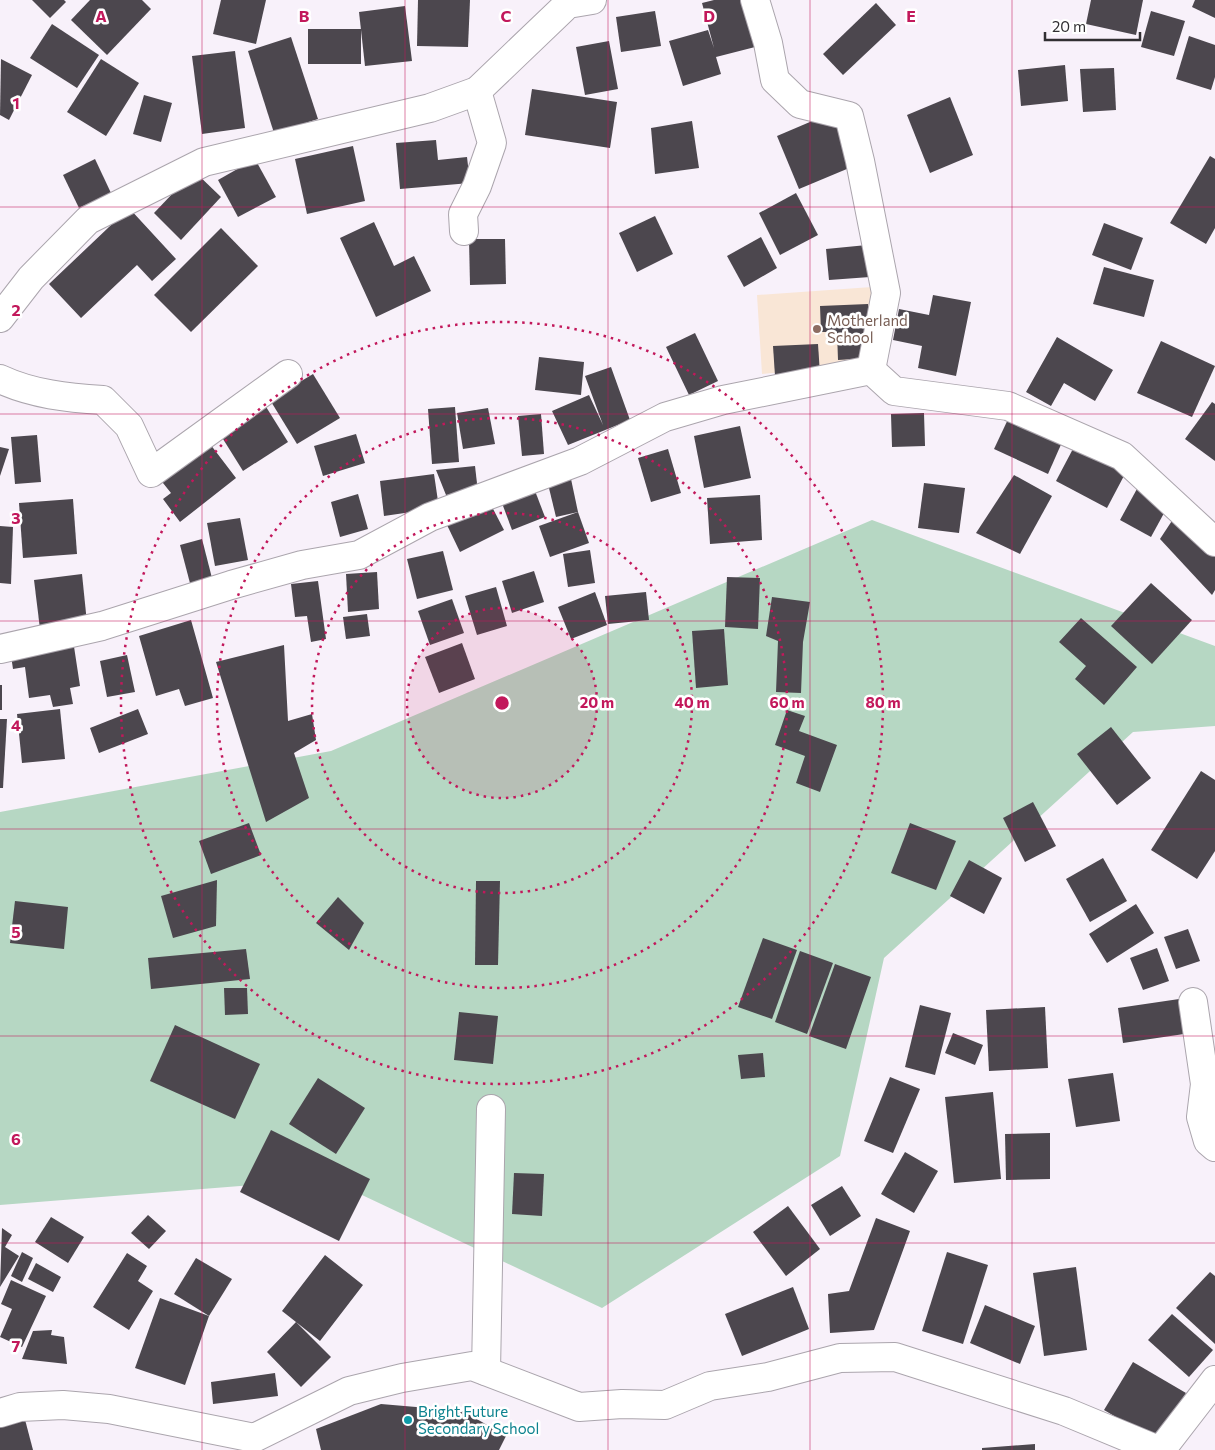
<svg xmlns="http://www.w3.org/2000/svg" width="1215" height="1450" viewBox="0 0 1215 1450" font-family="Commissioner,sans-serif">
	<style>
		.education { fill: #f9e6d6 }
		.green { fill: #b6d7c3 }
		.building { fill: #4c474e }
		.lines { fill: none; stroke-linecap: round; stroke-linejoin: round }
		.street-casing { stroke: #aba5ad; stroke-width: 30 }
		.street { stroke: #fff; stroke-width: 28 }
		.grid { fill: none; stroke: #c2185b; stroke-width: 1; stroke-opacity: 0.55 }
		.ring { fill: none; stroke: #c2185b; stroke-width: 2.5; stroke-dasharray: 2.5 5 }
		.education-dot { fill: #8d6e63; stroke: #fff; stroke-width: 2 }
		.culture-dot { fill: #0f9aa8; stroke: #fff; stroke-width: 2 }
		.labels { text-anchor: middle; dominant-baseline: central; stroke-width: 5; stroke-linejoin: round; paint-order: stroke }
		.education-label { font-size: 15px; fill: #785e54; stroke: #fff; text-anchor: start }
		.culture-label { font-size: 15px; fill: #0d838f; stroke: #fff; text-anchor: start }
		.grid-label { font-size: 16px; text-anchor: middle; font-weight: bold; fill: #c2185b; stroke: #fff; stroke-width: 5; stroke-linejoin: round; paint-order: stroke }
		.centre { fill: #c2185b; stroke: #fff; stroke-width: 2.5 }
		.ring-label { font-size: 15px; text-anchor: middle; font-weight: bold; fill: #c2185b; stroke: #fff; stroke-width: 5; stroke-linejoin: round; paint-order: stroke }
	</style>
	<rect width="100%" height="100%" fill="#f8f1fa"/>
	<path class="education" d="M872 287 876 363 762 374 757 295Z"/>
	<path class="green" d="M872 520 1215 646V726L1133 732 884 958 840 1156 602 1308 328 1179 0 1205V812L331 751Z"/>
	<g class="building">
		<path d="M32 0H64L66 2 50 18Z"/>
		<path d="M90 0H142L151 9 107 55 71 20Z"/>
		<path d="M221 0H266L256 44 213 34Z"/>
		<path d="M418 0H470L468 47 417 46Z"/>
		<path d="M714 0H747L759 46 716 57 721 74 683 86 669 41 708 30 714 48 702 3Z"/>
		<path d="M1091 0H1143L1136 35 1086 24Z"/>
		<path d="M1195 0H1215V18L1192 7Z"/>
		<path d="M876 3 896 25 843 75 823 54Z"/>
		<path d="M405 6 412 61 365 66 359 12Z"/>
		<path d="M655 11 661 46 621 52 616 17Z"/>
		<path d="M1151 11 1185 21 1174 56 1141 47Z"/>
		<path d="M52 24 99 55 77 88 30 58Z"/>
		<rect x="308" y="29" width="53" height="35"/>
		<path d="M1189 36 1215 45V77L1211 90 1176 79Z"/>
		<path d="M291 37 318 119 274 133 248 51Z"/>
		<path d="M609 41 618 89 585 95 576 47Z"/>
		<path d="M235 51 245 128 202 134 192 56Z"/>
		<path d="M1 59 32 75 9 120 0 115Z"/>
		<path d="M101 59 139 83 106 136 67 112Z"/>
		<path d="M1065 65 1068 101 1021 106 1018 70Z"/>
		<path d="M1114 68 1116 110 1083 112 1080 69Z"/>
		<path d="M532 89 617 102 610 148 525 135Z"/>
		<path d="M144 95 172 103 161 142 133 134Z"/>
		<path d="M950 97 973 155 930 173 907 115Z"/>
		<path d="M831 113 854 166 799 189 777 136Z"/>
		<path d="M692 121 699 168 655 174 651 128Z"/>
		<path d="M436 140 438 160 467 157 470 183 400 189 396 143Z"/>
		<path d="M353 146 365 201 307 214 295 159Z"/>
		<path d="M1210 156 1215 159V228L1206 244 1170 223Z"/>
		<path d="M95 159 111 193 79 208 63 175Z"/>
		<path d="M255 159 276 197 238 217 218 180Z"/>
		<path d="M194 171 221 197 181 240 154 213Z"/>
		<path d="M796 193 818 235 780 255 759 213Z"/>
		<path d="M129 208 176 259 152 281 137 265 81 318 49 284Z"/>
		<path d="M655 216 673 254 637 272 619 233Z"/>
		<path d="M374 222 394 266 414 256 431 291 376 317 340 238Z"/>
		<path d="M1104 223 1143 238 1131 270 1092 255Z"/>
		<path d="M221 228 258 266 191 332 154 295Z"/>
		<path d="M761 237 777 268 744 287 727 256Z"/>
		<path d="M469 239H505L506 284 470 285Z"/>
		<path d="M867 245 870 277 829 280 826 249Z"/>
		<path d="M1104 267 1154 280 1144 317 1093 304Z"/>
		<path d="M933 295 971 302 956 376 918 368 922 346 893 340 899 309 929 315Z"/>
		<path d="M868 304 871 358 838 360 837 332H821L820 306Z"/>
		<path d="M695 333 718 381 689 395 666 347Z"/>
		<path d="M1057 337 1113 370 1095 401 1064 383 1051 406 1026 392Z"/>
		<path d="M1161 341 1215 366 1192 417 1137 393Z"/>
		<path d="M818 344 820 374 775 376 773 346Z"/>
		<path d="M539 357 584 362 581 395 535 390Z"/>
		<path d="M611 367 630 420 568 445 552 411 589 395 603 425 585 376Z"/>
		<path d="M313 374 340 418 297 444 270 400Z"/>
		<path d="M263 402 288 442 243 471 218 431Z"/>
		<path d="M1212 402 1215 404V461L1185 439Z"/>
		<path d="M455 407 459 462 432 464 428 409Z"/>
		<path d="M488 408 495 444 463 449 457 413Z"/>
		<path d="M924 413 925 446 892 447 891 414Z"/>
		<path d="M541 414 544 454 522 456 518 416Z"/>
		<path d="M1010 415 1063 440 1048 474 994 449Z"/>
		<path d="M740 426 751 478 704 488 694 436Z"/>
		<path d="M356 434 365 463 323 476 314 446Z"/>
		<path d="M37 435 41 482 15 484 11 437Z"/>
		<path d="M207 440 236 478 180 522 163 499 171 493 159 478Z"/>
		<path d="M1075 445 1126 472 1107 508 1056 481Z"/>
		<path d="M0 447 9 449 0 476Z"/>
		<path d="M668 449 681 493 651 502 638 458Z"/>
		<path d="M475 466 478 492 446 495 436 470Z"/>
		<path d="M434 474 439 508 384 516 380 481Z"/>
		<path d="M1014 475 1052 496 1020 554 976 533Z"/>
		<path d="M571 479 578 512 556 517 548 484Z"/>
		<path d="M532 483 545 517 512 530 499 495Z"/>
		<path d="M924 483 965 488 959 533 918 528Z"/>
		<path d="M1138 487 1169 504 1151 537 1120 520Z"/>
		<path d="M358 494 368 529 340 537 331 502Z"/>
		<path d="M760 495 762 540 710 544 707 498Z"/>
		<path d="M73 499 77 554 23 558 19 503Z"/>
		<path d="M490 503 504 530 460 552 447 525Z"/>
		<path d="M1179 510 1215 550V590L1212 595 1160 539Z"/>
		<path d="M578 512 589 543 550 557 539 526Z"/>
		<path d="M240 518 248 560 215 566 207 523Z"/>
		<path d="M0 526 13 527 11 584 0 583Z"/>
		<path d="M202 539 213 582 191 587 180 545Z"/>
		<path d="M590 550 595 583 568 587 563 554Z"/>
		<path d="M443 551 453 590 417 599 407 559Z"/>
		<path d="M534 571 544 602 512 613 502 581Z"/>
		<path d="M377 572 379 609 348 612 346 574Z"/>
		<path d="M82 574 87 623 40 629 34 580Z"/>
		<path d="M727 577 760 578 758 629 725 627Z"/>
		<path d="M318 581 326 639 311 642 307 616 295 617 291 584Z"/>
		<path d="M1151 583 1192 620 1152 664 1111 626Z"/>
		<path d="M496 587 507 626 477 635 465 596Z"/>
		<path d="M595 592 607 625 571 639 558 607Z"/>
		<path d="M646 592 649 620 608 624 605 596Z"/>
		<path d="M772 597 810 602 803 642 801 693 776 692 778 641 766 636Z"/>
		<path d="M452 599 464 633 430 645 418 611Z"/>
		<path d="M367 614 370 636 346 639 343 617Z"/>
		<path d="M1081 618 1137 667 1104 705 1075 679 1086 666 1059 642Z"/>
		<path d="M191 620 213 698 185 706 179 689 156 696 139 636Z"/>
		<path d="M724 629 728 685 696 688 692 631Z"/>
		<path d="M73 640 80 686 70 688 73 704 53 707 50 695 29 698 25 667 13 669 10 649Z"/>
		<path d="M462 643 475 679 439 693 425 657Z"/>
		<path d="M284 645 288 721 312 714 316 740 294 753 309 798 266 822 216 662Z"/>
		<path d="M127 655 135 692 107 697 100 661Z"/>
		<rect x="0" y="685" width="2" height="25"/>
		<path d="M60 709 65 759 22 763 17 714Z"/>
		<path d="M138 709 148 734 99 753 90 728Z"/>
		<path d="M787 710 805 716 799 731 837 745 820 792 796 783 805 756 775 745Z"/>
		<path d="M0 719H7L3 788H0Z"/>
		<path d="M1111 727 1151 778 1117 805 1077 754Z"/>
		<path d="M1201 771 1215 780V851L1197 879 1151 850Z"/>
		<path d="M1033 802 1056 846 1025 862 1003 818Z"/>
		<path d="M249 823 261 855 211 874 199 841Z"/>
		<path d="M910 823 956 841 936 890 891 873Z"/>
		<path d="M1103 858 1127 901 1090 922 1066 879Z"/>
		<path d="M969 860 1002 878 984 914 950 896Z"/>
		<path d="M217 880 216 926 173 938 161 896Z"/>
		<path d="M476 881H500L498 965H475Z"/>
		<path d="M338 897 364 923 349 950 316 923Z"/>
		<path d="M15 901 68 907 64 949 10 943Z"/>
		<path d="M1136 904 1154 933 1107 963 1089 934Z"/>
		<path d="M1188 929 1200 961 1176 969 1164 937Z"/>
		<path d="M763 938 797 950 772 1019 738 1007Z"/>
		<path d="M1157 948 1169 981 1143 990 1130 958Z"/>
		<path d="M246 949 250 979 151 989 148 958Z"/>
		<path d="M800 951 833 963 807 1034 775 1022Z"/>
		<path d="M835 964 871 977 846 1049 809 1036Z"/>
		<path d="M224 988H247L248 1014 225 1015Z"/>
		<path d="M1186 998 1191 1033 1123 1043 1118 1008Z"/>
		<path d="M920 1005 951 1013 935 1075 905 1067Z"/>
		<path d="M1045 1007 1048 1068 989 1071 986 1010Z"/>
		<path d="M459 1012 498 1016 493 1064 454 1060Z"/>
		<path d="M175 1025 260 1064 235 1119 150 1081Z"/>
		<path d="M953 1033 983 1045 975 1065 945 1053Z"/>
		<path d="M763 1053 765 1077 741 1079 738 1055Z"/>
		<path d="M1113 1073 1120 1121 1076 1127 1068 1079Z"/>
		<path d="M890 1077 920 1089 893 1153 864 1141Z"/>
		<path d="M318 1078 365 1108 336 1154 289 1124Z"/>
		<path d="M993 1092 1001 1179 954 1183 945 1097Z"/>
		<path d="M271 1130 370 1179 339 1241 240 1192Z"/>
		<path d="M1050 1133V1179L1006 1180 1005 1134Z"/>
		<path d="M905 1152 938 1171 914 1213 881 1194Z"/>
		<path d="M514 1173 544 1174 542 1216 512 1214Z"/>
		<path d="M842 1186 861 1216 830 1236 811 1205Z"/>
		<path d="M788 1206 820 1249 786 1276 753 1232Z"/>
		<path d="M148 1215 166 1231 149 1249 131 1233Z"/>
		<path d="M51 1217 84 1237 68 1263 35 1242Z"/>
		<path d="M876 1218 910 1231 874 1330 830 1333 828 1294 849 1291Z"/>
		<path d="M2 1228 12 1235 5 1247 19 1256 0 1287Z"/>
		<path d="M22 1252 33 1258 22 1282 11 1276Z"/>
		<path d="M947 1252 988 1265 963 1344 922 1331Z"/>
		<path d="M127 1253 147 1266 138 1281 153 1291 129 1330 93 1307Z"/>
		<path d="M325 1255 363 1285 320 1341 296 1322 331 1357 301 1387 267 1352 296 1322 282 1311Z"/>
		<path d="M196 1258 232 1279 209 1316 174 1294Z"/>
		<path d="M36 1263 61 1277 53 1292 28 1279Z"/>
		<path d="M1076 1267 1087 1350 1044 1356 1033 1273Z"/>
		<path d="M1210 1272 1215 1276V1344L1176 1308Z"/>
		<path d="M11 1280 46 1296 22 1347 0 1337 12 1309 1 1304Z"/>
		<path d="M793 1287 809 1329 742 1356 725 1314Z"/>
		<path d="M160 1298 209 1316 185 1385 135 1368Z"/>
		<path d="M985 1305 1035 1326 1020 1364 970 1343Z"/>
		<path d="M1172 1314 1213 1350 1189 1377 1148 1340Z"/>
		<path d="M52 1330 51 1335 64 1337 67 1364 22 1359 33 1331Z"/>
		<path d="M1133 1362 1186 1393 1157 1441 1104 1410Z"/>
		<path d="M275 1373 278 1396 213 1404 211 1382Z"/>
		<path d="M381 1404 463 1411 506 1436 499 1450H321L316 1429Z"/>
		<path d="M23 1412 33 1450H0V1419Z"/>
		<path d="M1035 1444V1450H982V1448Z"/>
	</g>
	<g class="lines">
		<g class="street-casing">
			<g id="street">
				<path d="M755 0 768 43 775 80 800 104 849 116 860 161 886 293 871 370"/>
				<path d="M464 231 463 214 477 186 492 143 477 91"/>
				<path d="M0 318 31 278 88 220 204 162 430 108 477 91 568 4 592 0"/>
				<path d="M0 379C32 394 68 398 103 400L129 426 151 473 288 374"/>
				<path d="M0 649 102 626 231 585 302 565 359 555 430 517 580 461 665 417 723 400 871 370 894 391 1008 406 1122 456 1215 542"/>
				<path d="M1193 1002 1205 1084 1201 1117 1208 1141 1215 1147"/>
				<path d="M486 1371 491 1109"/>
				<path d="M0 1413 20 1407 63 1405 109 1409 254 1438 349 1391 402 1378 472 1366 579 1407 622 1404 665 1405 710 1386 768 1377 840 1358 895 1357 1064 1411 1158 1450"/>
				<path d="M1161 1450 1215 1380"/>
			</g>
		</g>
		<use href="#street" class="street"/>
	</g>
	<path class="grid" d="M202 0V1450M405 0V1450M608 0V1450M810 0V1450M1012 0V1450M0 207H1215M0 414H1215M0 621H1215M0 829H1215M0 1036H1215M0 1243H1215"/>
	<circle cx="502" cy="703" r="95" fill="#c2185b" fill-opacity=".12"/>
	<g class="ring">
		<circle cx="502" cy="703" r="95"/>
		<circle cx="502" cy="703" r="190"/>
		<circle cx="502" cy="703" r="285"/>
		<circle cx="502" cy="703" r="381"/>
	</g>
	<circle class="education-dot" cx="817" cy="329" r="5"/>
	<circle class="culture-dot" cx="408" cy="1420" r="5"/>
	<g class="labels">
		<g class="education-label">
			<text x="827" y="320">Motherland<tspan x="827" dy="17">School</tspan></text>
		</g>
		<g class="culture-label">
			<text x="418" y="1411">Bright Future<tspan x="418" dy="17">Secondary School</tspan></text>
		</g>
	</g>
	<g class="grid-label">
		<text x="101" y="22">A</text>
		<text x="304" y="22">B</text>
		<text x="506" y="22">C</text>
		<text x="709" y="22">D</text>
		<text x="911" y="22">E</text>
		<text x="16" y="109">1</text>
		<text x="16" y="316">2</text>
		<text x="16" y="524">3</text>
		<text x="16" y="731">4</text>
		<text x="16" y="938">5</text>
		<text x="16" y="1145">6</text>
		<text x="16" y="1352">7</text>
	</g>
	<circle cx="502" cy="703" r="8" class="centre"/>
	<g class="ring-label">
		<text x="597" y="708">20 m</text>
		<text x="692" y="708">40 m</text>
		<text x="787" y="708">60 m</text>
		<text x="883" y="708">80 m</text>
	</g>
	<path d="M1045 32v8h95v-8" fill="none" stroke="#312f32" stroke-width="2.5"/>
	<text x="1052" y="32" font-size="15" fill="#312f32" stroke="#ffffff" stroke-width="4" paint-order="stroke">20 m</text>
</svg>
